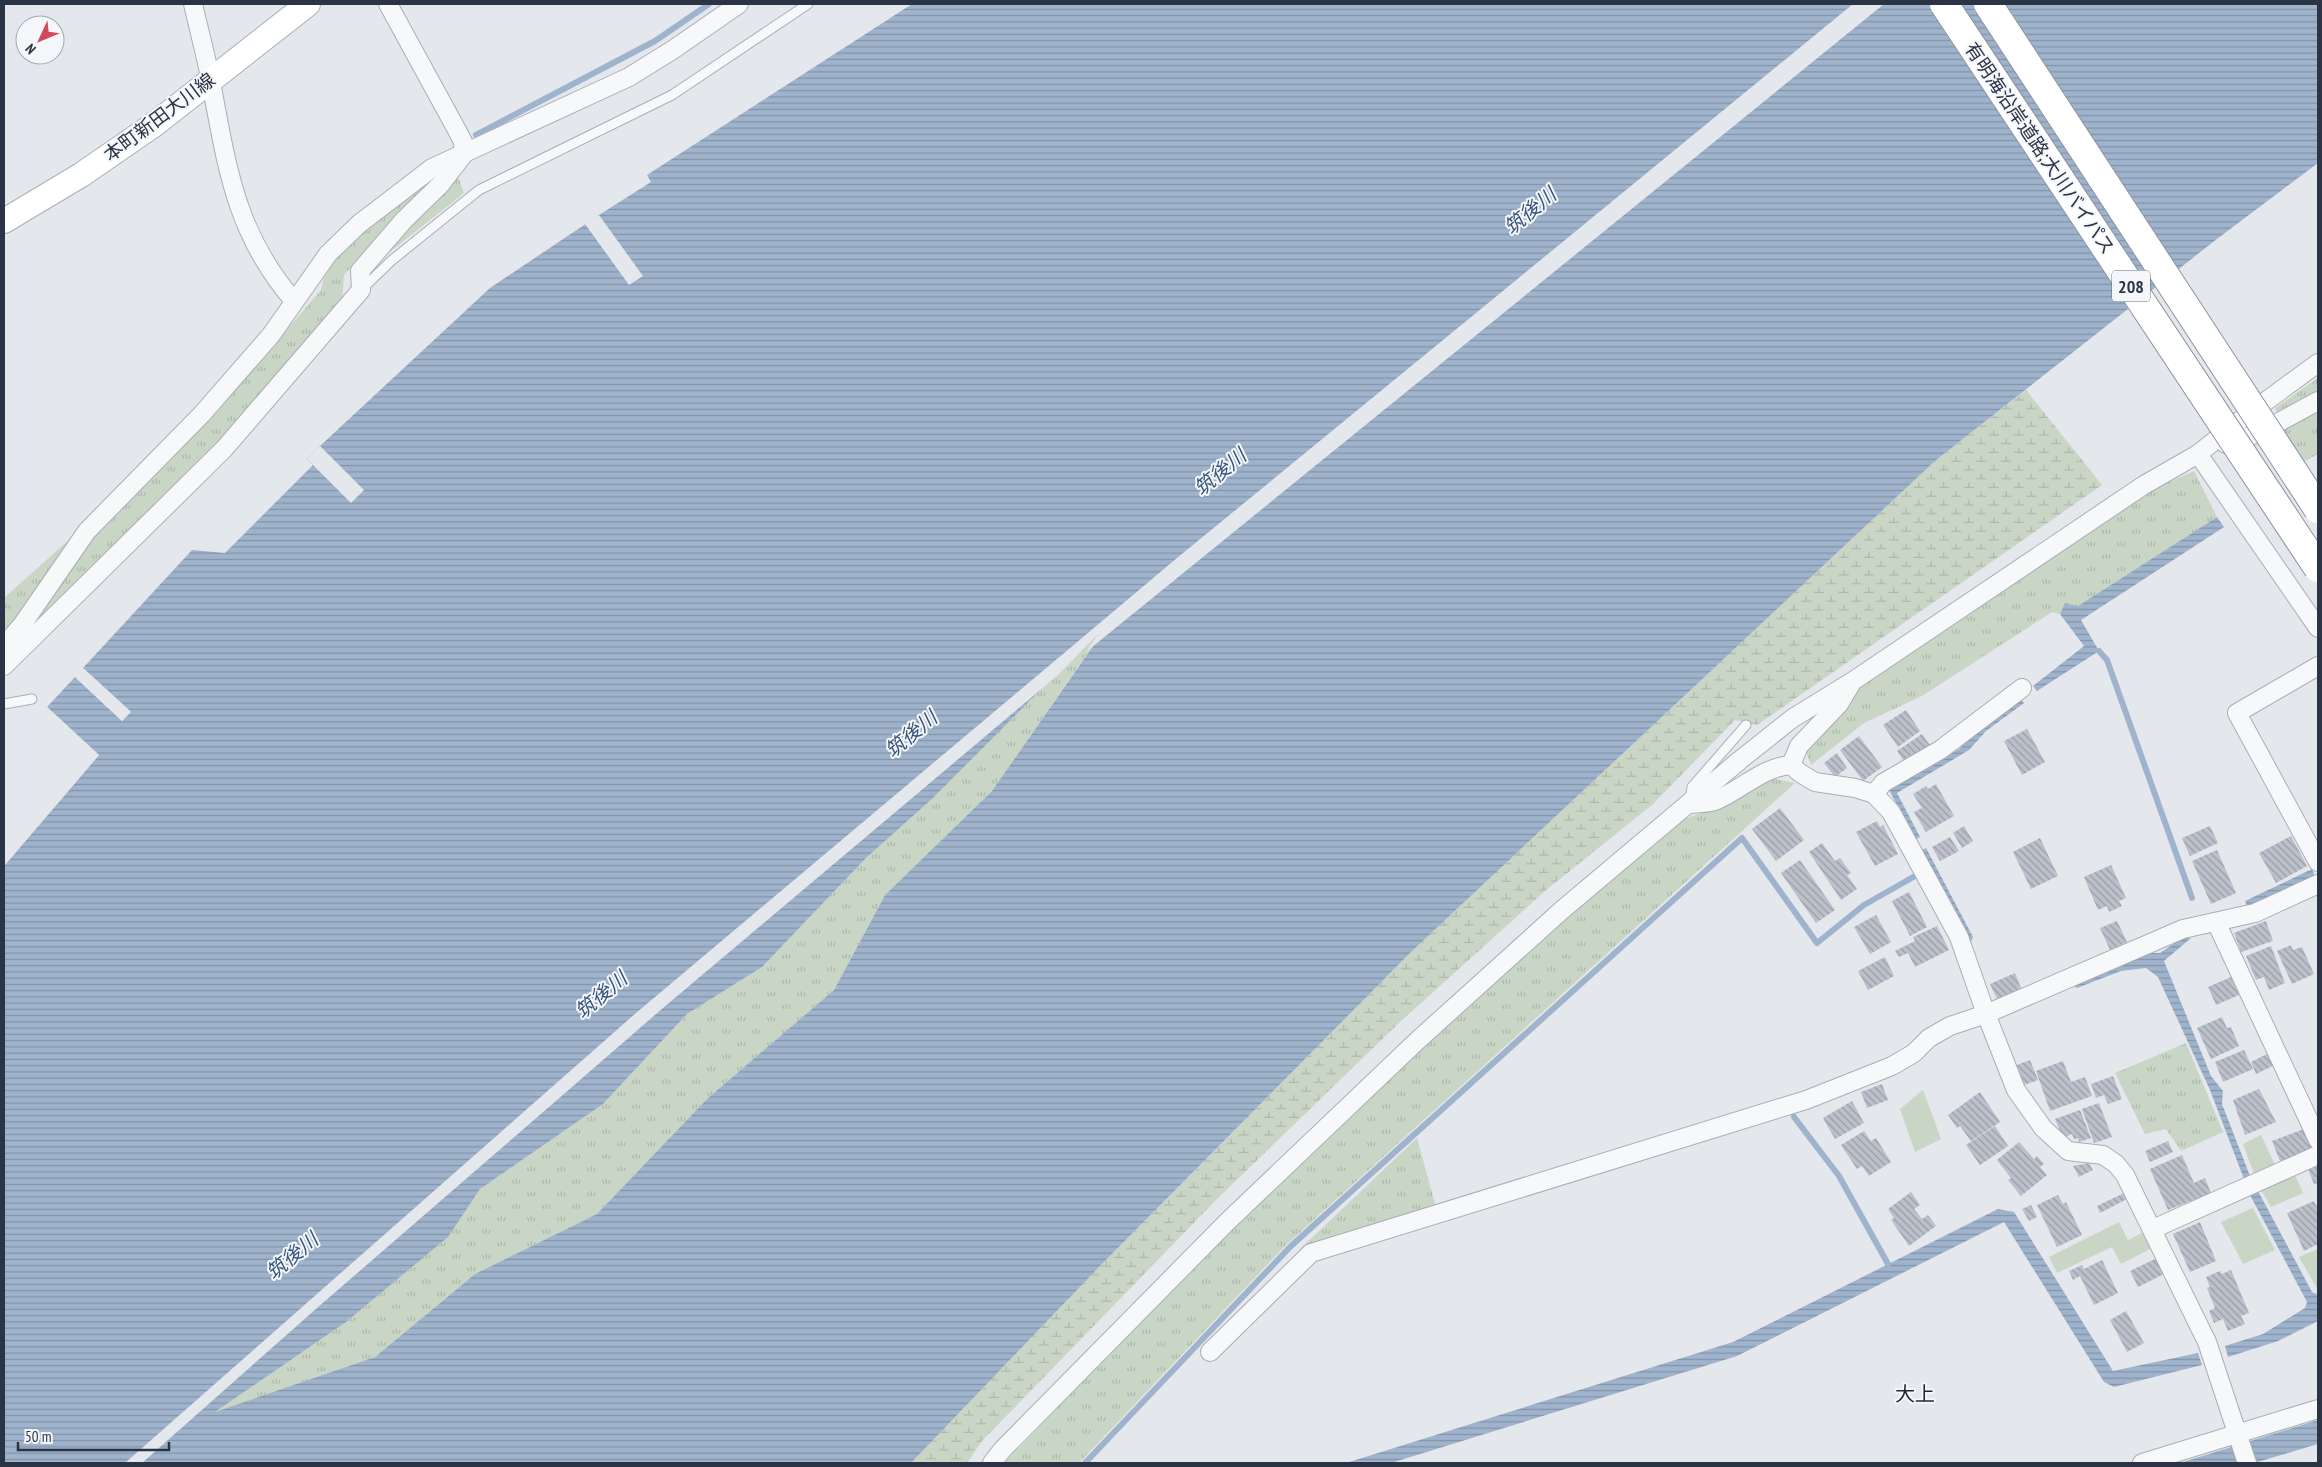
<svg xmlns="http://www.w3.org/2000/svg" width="2322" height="1467" viewBox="0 0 2322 1467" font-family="'PT Sans Narrow','Noto Sans JP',sans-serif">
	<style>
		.grass { fill: url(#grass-tufts) }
		.wetland { fill: url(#wetland-marsh) }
		.garden { fill: #c9d6c5 }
		.water { fill: url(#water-rules); fill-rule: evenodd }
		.pier { fill: #e4e7ec }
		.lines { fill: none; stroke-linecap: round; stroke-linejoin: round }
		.stream { stroke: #9fb4cc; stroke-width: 6 }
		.building { fill: url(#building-back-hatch) }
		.service-casing { stroke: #a9aeb7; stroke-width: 11 }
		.minor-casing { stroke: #a9aeb7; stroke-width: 20 }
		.secondary-casing { stroke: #a9aeb7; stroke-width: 26 }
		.service { stroke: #f7f8fa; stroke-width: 9 }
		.minor { stroke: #f7f8fa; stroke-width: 18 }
		.secondary { stroke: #fff; stroke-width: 24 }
		.motorway-bridge-casing { stroke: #8b94a3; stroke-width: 30; stroke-linecap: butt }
		.motorway-bridge { stroke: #fff; stroke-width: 28 }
		.labels { text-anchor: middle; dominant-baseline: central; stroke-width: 4; stroke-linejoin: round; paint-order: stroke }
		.shield { fill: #f4f6f9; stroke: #676e7b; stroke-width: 1 }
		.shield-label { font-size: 18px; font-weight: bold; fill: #2b3445 }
		.street-label { font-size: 19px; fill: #2b3445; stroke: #f4f6f9 }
		.water-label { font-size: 20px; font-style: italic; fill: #34527a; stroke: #f4f6f9 }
		.neighbourhood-label { font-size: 20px; fill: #1d2536; stroke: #f4f6f9 }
	</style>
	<defs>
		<pattern id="grass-tufts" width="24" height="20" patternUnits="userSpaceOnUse" patternTransform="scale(1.25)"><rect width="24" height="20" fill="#c9d6c5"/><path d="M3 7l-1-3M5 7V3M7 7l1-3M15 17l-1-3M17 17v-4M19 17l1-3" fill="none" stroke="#adb8ab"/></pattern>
		<pattern id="wetland-marsh" width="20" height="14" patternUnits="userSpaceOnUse" patternTransform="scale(1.25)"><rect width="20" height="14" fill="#c9d6c5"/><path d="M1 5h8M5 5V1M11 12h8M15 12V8" fill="none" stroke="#adb8ab"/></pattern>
		<pattern id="water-rules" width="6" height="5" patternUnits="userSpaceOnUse" patternTransform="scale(1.25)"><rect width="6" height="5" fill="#9fb4cc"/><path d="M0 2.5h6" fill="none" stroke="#8293a7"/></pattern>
		<pattern id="building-back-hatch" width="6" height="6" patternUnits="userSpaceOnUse" patternTransform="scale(1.25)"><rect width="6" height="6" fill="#bbc0ca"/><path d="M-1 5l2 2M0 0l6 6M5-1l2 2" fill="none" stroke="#989da6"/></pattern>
	</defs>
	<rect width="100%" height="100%" fill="#e4e7ec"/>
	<g class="grass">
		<path d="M457 174 464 193 381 259Z"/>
		<path d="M436 176 344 275 342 303 223 444 31 627 102 525 199 431 321 290 327 265 380 215Z"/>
		<path d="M2318 378V454L2298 465 2275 408Z"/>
		<path d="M2194 471 2217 517 2078 606 2065 603 2060 614 2052 612 1922 696 1864 723 1811 765 1805 749 1857 685 2156 488Z"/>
		<path d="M72 537 21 619 4 633V598Z"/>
		<path d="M1116 612 992 791 885 895 834 990 707 1099 597 1214 475 1274 375 1357 213 1413 346 1322 447 1237 480 1189 603 1104 687 1014 762 967 866 858 933 798Z"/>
		<path d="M1770 778 1795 783 1286 1245 1079 1463H1004L1238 1222 1427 1044 1572 911 1682 820 1727 804Z"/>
		<path d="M2186 1043 2223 1132 2181 1151 2166 1129 2145 1134 2115 1073Z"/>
		<path d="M1417 1138 1436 1207 1299 1250Z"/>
	</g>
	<path class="wetland" d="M2026 390 2102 485 1757 725 1735 720 1653 804 1545 891 1400 1022 1216 1200 982 1441 967 1463H911L1099 1267 1411 952 1935 461Z"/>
	<g class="garden">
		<path d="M1923 1090 1941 1139 1915 1152 1900 1109Z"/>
		<path d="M2261 1135 2275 1165 2254 1174 2243 1144Z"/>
		<path d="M2295 1175 2303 1193 2271 1207 2260 1188Z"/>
		<path d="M2253 1208 2275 1250 2243 1264 2221 1222Z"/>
		<path d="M2119 1222 2128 1240 2144 1232 2152 1248 2121 1264 2112 1247 2057 1273 2049 1257Z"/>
		<path d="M2318 1249V1290L2299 1257Z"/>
	</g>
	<g class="water">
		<path d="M912 4H2318V163L2213 242 1935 461 1411 952 1099 1267 911 1463H4V866L99 755 47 707 75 677 122 721 130 711 83 668 192 550 225 553 313 465 307 459 320 446 490 288 599 215 651 182 647 175ZM1114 616 992 791 885 895 834 990 707 1099 597 1214 475 1274 375 1357 215 1412 346 1322 448 1237 480 1189 603 1104 687 1014 762 967 866 858 933 798Z"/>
		<path d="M2217 517 2224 527 2081 620 2099 651 2037 691 2033 686 2084 646 2060 614 2065 603 2078 606Z"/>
		<path d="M2019 697 2024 703 1986 731 1969 750 1897 793 1920 837 1916 839 1889 790 1959 749 1978 730Z"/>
		<path d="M1926 848 1973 937 1970 943 1922 850Z"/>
		<path d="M2312 869 2315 877 2247 906 2245 901Z"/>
		<path d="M2182 938H2191L2164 961 2211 1076 2223 1091 2222 1104 2250 1176 2244 1179 2210 1090 2158 977 2146 968 2121 971 2077 988 2074 986 2148 953H2160Z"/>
		<path d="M2258 1191 2312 1292 2318 1295V1321L2278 1341 2228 1357 2225 1346 2263 1334 2305 1308 2307 1302 2250 1195Z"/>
		<path d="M1998 1209 2014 1212 2113 1371 2198 1353 2202 1365 2114 1387 2104 1382 2004 1222 1737 1356 1391 1463H1346L1733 1342Z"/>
		<path d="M2318 1420V1444L2254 1463H2180Z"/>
	</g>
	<g class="pier">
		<path d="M1853 4H1884L1086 652 1098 634 1058 675 663 1008 317 1308 142 1463H125L636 1013 1177 558Z"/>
		<path d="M599 215 643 276 629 285 585 224Z"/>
		<path d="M320 446 364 490 351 503 307 459Z"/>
		<path d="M83 668 131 712 122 721 75 677 76 675 122 718 127 712 82 670Z"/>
		<path d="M47 707 99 755 4 866V862L95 755 45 709Z"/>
	</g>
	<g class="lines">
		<g class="stream">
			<path d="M476 135 655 41 709 4"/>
			<path d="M2099 651 2107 660 2192 898"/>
			<path d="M1794 1117 1839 1176 1888 1264"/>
			<path d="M1085 1463 1291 1246 1742 838 1817 943 1864 905 1915 876"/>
		</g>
	</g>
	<g class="building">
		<path d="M1906 710 1920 731 1898 747 1883 725Z"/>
		<path d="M2027 729 2045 762 2022 775 2004 741Z"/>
		<path d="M1922 734 1930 745 1905 763 1897 751Z"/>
		<path d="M1859 736 1882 767 1863 781 1840 750Z"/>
		<path d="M1837 753 1847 768 1835 777 1824 763Z"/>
		<path d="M1936 784 1954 816 1926 832 1914 812 1922 808 1913 794 1926 786 1928 789Z"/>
		<path d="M1780 808 1804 840 1776 861 1752 829Z"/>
		<path d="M1877 821 1880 827 1883 825 1898 854 1875 866 1856 832Z"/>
		<path d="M1964 826 1973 841 1962 848 1953 833Z"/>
		<path d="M2210 826 2218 843 2190 856 2182 838Z"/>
		<path d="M2291 836 2307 866 2276 883 2259 853Z"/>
		<path d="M1950 837 1959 851 1940 861 1932 847Z"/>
		<path d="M2040 838 2058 876 2031 889 2013 852Z"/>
		<path d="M1822 843 1835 861 1840 858 1851 873 1847 875 1857 889 1841 900 1809 852Z"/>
		<path d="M2217 850 2236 893 2211 904 2192 861Z"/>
		<path d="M1800 860 1835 910 1816 923 1781 873Z"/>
		<path d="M2111 865 2126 898 2119 901 2122 906 2109 912 2107 906 2098 910 2084 877Z"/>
		<path d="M1909 892 1927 927 1910 936 1892 901Z"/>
		<path d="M1876 915 1891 942 1870 954 1854 927Z"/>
		<path d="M2117 921 2127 942 2110 950 2100 928Z"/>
		<path d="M2266 921 2273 941 2241 952 2234 933Z"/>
		<path d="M1937 926 1949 950 1915 967 1908 953 1899 957 1895 951 1915 941 1913 937Z"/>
		<path d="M2291 945 2293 950 2302 947 2314 974 2292 984 2277 951Z"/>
		<path d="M2271 946 2285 983 2269 990 2264 977 2256 980 2246 956Z"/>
		<path d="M1885 957 1894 976 1868 990 1858 971Z"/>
		<path d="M2015 973 2021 988 1997 999 1990 984Z"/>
		<path d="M2231 977 2239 995 2216 1005 2208 987Z"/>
		<path d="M2222 1017 2227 1028 2231 1027 2239 1046 2211 1059 2197 1028Z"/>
		<path d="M2244 1050 2253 1069 2223 1082 2215 1062Z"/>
		<path d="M2269 1053 2275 1065 2256 1074 2251 1062Z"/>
		<path d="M2030 1060 2038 1080 2024 1085 2017 1065Z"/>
		<path d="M2063 1061 2071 1082 2085 1077 2092 1096 2050 1111 2036 1071Z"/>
		<path d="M2113 1076 2122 1099 2108 1104 2104 1095 2096 1098 2091 1084Z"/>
		<path d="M1882 1084 1888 1100 1867 1108 1861 1092Z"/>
		<path d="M2259 1089 2276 1122 2245 1135 2233 1100Z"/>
		<path d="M1980 1092 2000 1122 1971 1141 1960 1126 1957 1128 1948 1115Z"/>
		<path d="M1852 1101 1864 1123 1835 1139 1823 1118Z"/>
		<path d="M2099 1103 2112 1137 2094 1143 2082 1109Z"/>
		<path d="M2080 1110 2091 1138 2079 1142 2078 1138 2074 1139 2072 1134 2063 1138 2055 1119Z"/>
		<path d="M1995 1126 2008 1146 1980 1165 1966 1145Z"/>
		<path d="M2304 1129 2312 1149 2280 1161 2272 1141Z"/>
		<path d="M1864 1131 1871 1141 1876 1138 1891 1162 1869 1176 1862 1166 1857 1169 1841 1145Z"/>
		<path d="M2168 1141 2173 1152 2150 1162 2145 1151Z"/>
		<path d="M2019 1142 2034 1159 2037 1156 2044 1164 2040 1167 2047 1175 2021 1196 2008 1180 2011 1178 1997 1160Z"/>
		<path d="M2182 1155 2194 1183 2205 1178 2211 1193 2168 1210 2150 1169Z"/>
		<path d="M2089 1163 2093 1170 2079 1177 2073 1166Z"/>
		<path d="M2318 1165V1183L2314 1184 2308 1169Z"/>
		<path d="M1911 1192 1920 1205 1914 1209 1922 1219 1928 1215 1936 1226 1909 1246 1891 1220 1894 1218 1888 1209Z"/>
		<path d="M2124 1193 2127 1199 2100 1213 2097 1206Z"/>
		<path d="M2058 1195 2063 1204 2066 1202 2082 1235 2057 1247 2037 1205Z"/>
		<path d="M2314 1201 2318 1209V1244L2304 1251 2287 1213Z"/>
		<path d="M2031 1205 2037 1217 2029 1221 2022 1209Z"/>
		<path d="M2200 1222 2216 1261 2190 1272 2173 1234Z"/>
		<path d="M2157 1258 2164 1274 2138 1287 2130 1271Z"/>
		<path d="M2102 1260 2118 1293 2094 1305 2080 1276 2073 1280 2069 1271 2082 1265 2084 1269Z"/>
		<path d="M2231 1270 2249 1313 2241 1316 2245 1324 2228 1331 2223 1319 2214 1323 2209 1311 2215 1308 2207 1288 2210 1287 2206 1277 2220 1271 2222 1274Z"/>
		<path d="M2126 1311 2144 1343 2127 1352 2110 1320Z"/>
	</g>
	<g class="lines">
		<g class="service-casing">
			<g id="service">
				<path d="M361 290 391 261 479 190 672 95 808 4"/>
				<path d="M4 704 32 699"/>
				<path d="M1690 799 1692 787 1746 725"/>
			</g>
		</g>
		<g class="minor-casing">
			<g id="minor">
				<path d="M193 4C199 30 206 56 211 82 227 166 235 233 294 301"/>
				<path d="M2226 444 2259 433 2318 401"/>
				<path d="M2198 454 2318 628"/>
				<path d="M4 646 22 625 87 531 202 414 271 335 328 254 359 224 432 168 629 77 674 49 739 4"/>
				<path d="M4 666 224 449 361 290 360 271 404 220 440 185 464 154 463 142 458 132 388 4"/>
				<path d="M2318 666 2237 713 2318 862"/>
				<path d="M1791 765 1799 746 1839 704 1851 684"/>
				<path d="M1874 794 1883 783 1940 750 2022 688"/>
				<path d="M1689 804C1698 803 1709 804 1717 800 1742 789 1763 767 1791 765L1800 773 1815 782 1855 788 1874 794 1891 812 1959 937 1986 1014 2016 1090 2043 1128 2068 1151 2103 1155 2116 1164 2125 1175 2207 1342 2247 1463"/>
				<path d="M2216 922 2318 1140"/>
				<path d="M2153 1229 2318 1155"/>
				<path d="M1210 1352 1311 1253 1806 1100 1892 1066 1914 1053 1929 1038 1950 1026 1986 1014 2183 929 2255 913 2318 884"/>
				<path d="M992 1463 1002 1450 1228 1221 1418 1040 1562 910 1740 760 1793 718 1853 681 2144 485 2198 454 2247 415 2318 363"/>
				<path d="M2142 1463 2318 1409"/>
			</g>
		</g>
		<g class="secondary-casing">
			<path id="secondary" d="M4 221 81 175 155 124 308 4"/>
		</g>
		<use href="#service" class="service"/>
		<use href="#minor" class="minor"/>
		<use href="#secondary" class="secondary"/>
		<g class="motorway-bridge-casing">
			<g id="motorway-bridge">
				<path d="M1944 4 2318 568"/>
				<path d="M1988 4 2318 509"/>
			</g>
		</g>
		<use href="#motorway-bridge" class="motorway-bridge"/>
	</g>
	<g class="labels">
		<rect class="shield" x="2112" y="270.5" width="38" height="31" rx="4"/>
		<g class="shield-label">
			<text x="2131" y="286">208</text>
		</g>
		<g class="street-label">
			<text transform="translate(159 117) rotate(-37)">本町新田大川線</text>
			<text transform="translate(2040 148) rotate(56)">有明海沿岸道路;大川バイパス</text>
		</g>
		<g class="water-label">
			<text transform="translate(1530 211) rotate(-40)">筑後川</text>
			<text transform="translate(1220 472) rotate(-40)">筑後川</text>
			<text transform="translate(911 734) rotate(-40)">筑後川</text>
			<text transform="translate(601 995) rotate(-40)">筑後川</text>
			<text transform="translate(292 1256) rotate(-40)">筑後川</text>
		</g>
		<g class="neighbourhood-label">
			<text x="1915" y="1394">大上</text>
		</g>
	</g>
	<rect width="2322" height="1467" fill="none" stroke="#2b3445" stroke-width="10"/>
	<g transform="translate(40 40) rotate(226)"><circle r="24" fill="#f4f6f9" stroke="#a4a8b1"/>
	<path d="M0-4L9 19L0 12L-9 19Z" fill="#d1495b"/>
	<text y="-8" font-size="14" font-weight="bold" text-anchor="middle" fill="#2b3445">N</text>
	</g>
	<path d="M18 1442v8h151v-8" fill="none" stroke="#2b3445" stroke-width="2.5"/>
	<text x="25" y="1442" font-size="15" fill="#2b3445" stroke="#f4f6f9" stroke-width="4" paint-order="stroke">50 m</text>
</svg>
